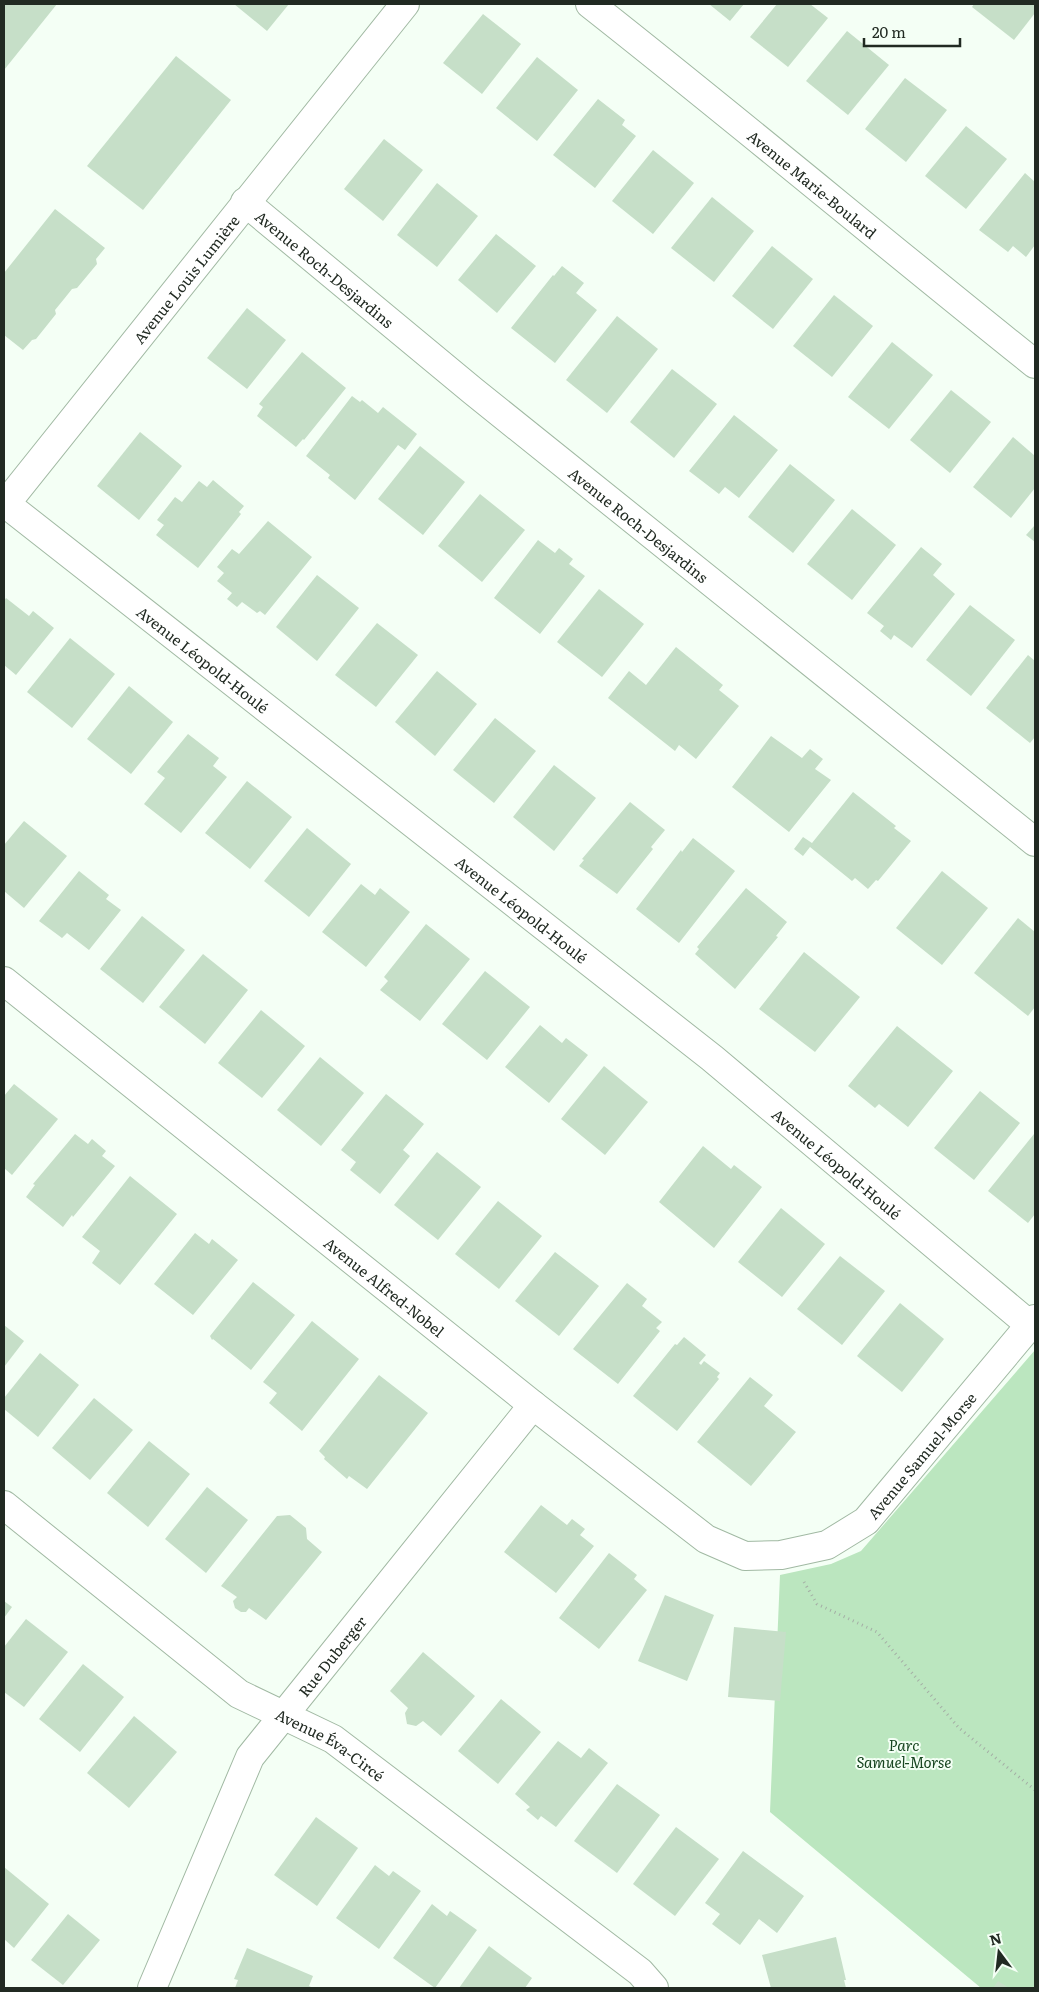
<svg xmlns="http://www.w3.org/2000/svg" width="1039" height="1992" viewBox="0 0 1039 1992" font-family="Literata,serif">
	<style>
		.green { fill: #bbe6bf }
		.building { fill: #c6dfc8 }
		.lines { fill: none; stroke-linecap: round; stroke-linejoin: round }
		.street-casing { stroke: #a1b9a3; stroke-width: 30 }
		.path { stroke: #a4aea5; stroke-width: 3; stroke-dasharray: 1 4; stroke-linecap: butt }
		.street { stroke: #fff; stroke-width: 28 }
		.labels { text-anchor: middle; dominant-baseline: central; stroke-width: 4; stroke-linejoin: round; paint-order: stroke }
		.street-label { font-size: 15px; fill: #212a22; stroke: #f4fff5 }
		.park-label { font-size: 15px; font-style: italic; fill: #174520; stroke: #f4fff5 }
	</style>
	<rect width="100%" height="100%" fill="#f4fff5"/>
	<path class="green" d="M1035 1350V1988H981L770 1812 780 1575 831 1564 861 1551Z"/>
	<g class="building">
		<path d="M4 4H57L4 70Z"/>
		<path d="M234 4H289L267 31Z"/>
		<path d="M709 4H744L730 21Z"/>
		<path d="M777 4H810L828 18 788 67 750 37Z"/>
		<path d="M974 4H1035V13L1014 40 972 7Z"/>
		<path d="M483 14 521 44 482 94 443 63Z"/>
		<path d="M847 31 889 65 848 115 806 81Z"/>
		<path d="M176 56 231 100 143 210 87 166Z"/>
		<path d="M537 57 578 90 537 141 496 108Z"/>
		<path d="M905 78 947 110 906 162 865 129Z"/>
		<path d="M598 99 625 120 622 125 636 136 595 188 553 155Z"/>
		<path d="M966 126 1007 159 966 209 925 176Z"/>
		<path d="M384 139 423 170 383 221 344 189Z"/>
		<path d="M653 150 694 183 653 234 612 201Z"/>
		<path d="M1025 173 1035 182V245L1026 257 1013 246 1008 252 979 230Z"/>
		<path d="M437 183 478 216 437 267 397 235Z"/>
		<path d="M712 197 754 231 714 282 671 248Z"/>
		<path d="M55 209 105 248 96 259 97 264 77 288 72 289 64 299 55 310 56 314 36 339 32 340 23 350 4 335V273Z"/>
		<path d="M496 234 536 266 497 313 458 280Z"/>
		<path d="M772 246 813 279 773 329 732 296Z"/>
		<path d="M562 266 584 283 576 293 597 310 555 363 511 328 553 275 554 276Z"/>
		<path d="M834 295 873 326 832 377 793 346Z"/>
		<path d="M247 308 286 340 247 389 207 358Z"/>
		<path d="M617 316 658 349 607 413 566 380Z"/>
		<path d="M892 342 933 375 889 429 848 397Z"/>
		<path d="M302 352 346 388 304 440 303 439 296 447 257 416 263 407 259 404Z"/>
		<path d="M672 369 717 404 674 458 630 422Z"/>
		<path d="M951 390 991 422 950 473 910 440Z"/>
		<path d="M352 396 360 402 362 400 378 413 383 407 417 434 405 450 398 445 355 500 328 478 330 475 306 456Z"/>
		<path d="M734 415 778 450 739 498 725 487 719 494 689 471Z"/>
		<path d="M140 432 182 466 139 520 97 486Z"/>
		<path d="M1013 437 1035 456V488L1011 518 973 487Z"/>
		<path d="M420 446 465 482 423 535 378 499Z"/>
		<path d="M790 464 835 500 793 553 748 517Z"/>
		<path d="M213 480 244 506 239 512 241 514 198 568 156 535 164 525 157 520 175 497 182 502 199 481 207 487Z"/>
		<path d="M480 494 525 530 482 582 438 546Z"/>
		<path d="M852 509 896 545 852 600 807 564Z"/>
		<path d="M268 521 312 557 265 615 260 611 257 613 242 602 237 607 227 599 232 593 217 581 224 573 217 567 232 549 239 554Z"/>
		<path d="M1035 525V542L1026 535Z"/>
		<path d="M538 540 555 553 559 548 573 559 569 564 585 576 540 634 494 598Z"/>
		<path d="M921 547 942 564 933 575 955 594 912 648 894 635 891 640 880 631 884 626 867 613Z"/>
		<path d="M317 575 359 608 317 661 276 627Z"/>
		<path d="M599 589 644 624 602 677 557 642Z"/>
		<path d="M6 598 29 616 33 611 54 628 16 675 4 665V601Z"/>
		<path d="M970 605 1015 640 971 696 926 660Z"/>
		<path d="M377 623 418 655 376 707 335 675Z"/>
		<path d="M70 638 115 674 72 728 27 692Z"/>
		<path d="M676 647 723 685 719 690 739 706 696 759 679 745 675 751 608 698 629 671 646 685Z"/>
		<path d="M1028 655 1035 661V737L1030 743 986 708Z"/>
		<path d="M437 671 477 704 435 756 395 722Z"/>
		<path d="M129 686 173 722 131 774 87 739Z"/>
		<path d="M495 718 536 751 494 803 453 770Z"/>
		<path d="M188 734 219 758 213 766 227 777 181 833 144 804 165 778 157 772Z"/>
		<path d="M771 736 802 758 810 749 823 759 815 769 831 780 789 832 732 787Z"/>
		<path d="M554 765 596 798 554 851 513 817Z"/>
		<path d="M247 781 292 817 250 869 205 833Z"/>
		<path d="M853 792 896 826 894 828 911 841 878 881 876 880 868 889 855 878 852 881 810 847 803 856 794 849 803 837 812 843Z"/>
		<path d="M630 802 665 830 651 847 653 849 617 894 579 866 584 860 582 859Z"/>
		<path d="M24 821 67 856 24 908 4 891V845Z"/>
		<path d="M307 828 351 864 309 917 264 881Z"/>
		<path d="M693 838 735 871 679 943 636 909 681 850 682 852Z"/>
		<path d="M79 871 109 895 106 899 121 910 89 950 67 933 62 938 39 921Z"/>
		<path d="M942 871 988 908 942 965 896 928Z"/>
		<path d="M361 884 375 895 380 888 410 912 366 967 322 932Z"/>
		<path d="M746 888 787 922 776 936 778 937 735 989 695 954 699 949 697 947Z"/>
		<path d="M142 916 185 950 143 1003 100 969Z"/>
		<path d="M1018 918 1035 932V1007L1028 1016 974 973Z"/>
		<path d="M426 924 470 959 420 1021 380 990 388 981 384 977Z"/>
		<path d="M804 952 860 997 815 1052 759 1009Z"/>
		<path d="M203 954 248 990 205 1044 159 1007Z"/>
		<path d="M485 971 530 1007 487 1060 442 1024Z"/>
		<path d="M261 1010 305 1046 262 1098 218 1063Z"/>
		<path d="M540 1025 562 1043 566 1038 588 1055 549 1103 505 1067Z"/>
		<path d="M897 1026 953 1071 908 1127 879 1104 875 1108 848 1086Z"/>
		<path d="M320 1057 364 1093 321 1146 277 1110Z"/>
		<path d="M604 1066 648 1102 605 1155 561 1119Z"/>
		<path d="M14 1084 58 1119 12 1175 4 1168V1096Z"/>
		<path d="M980 1091 1020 1123 974 1180 934 1148Z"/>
		<path d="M386 1094 424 1124 403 1150 410 1156 380 1194 350 1170 356 1162 341 1150Z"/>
		<path d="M75 1134 88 1144 92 1139 106 1151 102 1156 115 1166 73 1217 72 1215 63 1227 26 1197 35 1185 33 1184Z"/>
		<path d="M1034 1134 1035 1136V1214L1028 1223 988 1191Z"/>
		<path d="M703 1146 731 1169 734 1165 762 1187 714 1248 659 1202Z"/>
		<path d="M437 1152 481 1187 438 1240 394 1205Z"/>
		<path d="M130 1176 177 1214 120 1285 92 1263 100 1251 82 1237Z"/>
		<path d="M498 1201 542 1236 499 1289 455 1254Z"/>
		<path d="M781 1208 825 1244 782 1297 738 1262Z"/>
		<path d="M195 1233 209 1244 212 1239 238 1260 193 1315 154 1284Z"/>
		<path d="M555 1252 599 1286 559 1336 515 1301Z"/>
		<path d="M840 1256 885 1291 842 1345 797 1309Z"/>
		<path d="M253 1282 295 1315 251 1370 213 1339 212 1340 210 1336Z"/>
		<path d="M627 1283 647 1299 642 1306 662 1322 656 1328 660 1331 618 1384 573 1349Z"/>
		<path d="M900 1303 944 1339 902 1392 857 1356Z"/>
		<path d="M312 1321 359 1359 302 1431 269 1403 277 1393 263 1382Z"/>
		<path d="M4 1325 24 1341 4 1367Z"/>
		<path d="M684 1337 706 1355 699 1363 701 1365 704 1361 720 1373 717 1377 719 1379 677 1431 633 1396 675 1344 677 1345Z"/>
		<path d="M40 1353 79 1385 38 1437 4 1409V1398Z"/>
		<path d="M379 1375 428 1413 367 1489 349 1476 347 1479 324 1459 325 1457 319 1451Z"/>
		<path d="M750 1377 773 1395 764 1406 796 1432 751 1486 697 1442Z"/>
		<path d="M94 1398 133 1430 90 1480 52 1448Z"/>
		<path d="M149 1441 190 1474 148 1527 107 1493Z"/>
		<path d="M207 1487 248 1520 206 1573 165 1539Z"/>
		<path d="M541 1505 567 1525 572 1519 585 1529 580 1535 594 1546 556 1593 504 1552Z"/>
		<path d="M290 1515 306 1528 307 1539 322 1552 266 1620 249 1608 246 1612H241L235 1608 233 1601 237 1597 221 1586 277 1516Z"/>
		<path d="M609 1553 637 1575 634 1579 647 1590 599 1649 559 1618Z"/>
		<path d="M665 1595 714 1615 687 1681 638 1661Z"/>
		<path d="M4 1601 12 1607 4 1618Z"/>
		<path d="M26 1619 68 1652 24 1707 4 1692V1647Z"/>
		<path d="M734 1627 786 1632 780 1701 728 1697Z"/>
		<path d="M423 1652 475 1696 441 1736 423 1721 416 1726 407 1724 405 1713 408 1708 390 1691Z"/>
		<path d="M83 1664 124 1697 80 1752 39 1719Z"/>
		<path d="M501 1699 541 1732 498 1784 458 1751Z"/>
		<path d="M134 1716 177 1752 129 1808 87 1773Z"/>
		<path d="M558 1741 581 1758 589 1748 608 1763 556 1827 541 1816 538 1820 526 1810 530 1807 515 1794Z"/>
		<path d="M617 1784 660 1815 617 1873 574 1841Z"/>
		<path d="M316 1817 358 1848 317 1906 274 1875Z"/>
		<path d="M676 1827 719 1859 675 1916 633 1884Z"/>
		<path d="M743 1851 804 1896 777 1933 759 1919 740 1945 712 1924 720 1914 705 1903Z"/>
		<path d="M375 1865 389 1876 393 1871 421 1891 379 1949 336 1918Z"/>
		<path d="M4 1867 49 1904 14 1948 4 1939Z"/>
		<path d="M432 1904 447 1916 450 1911 477 1930 435 1988 393 1958Z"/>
		<path d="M68 1914 100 1940 63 1985 31 1960Z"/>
		<path d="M836 1937 846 1980H844L846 1988H771L762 1955Z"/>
		<path d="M489 1946 532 1978 525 1988H459Z"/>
		<path d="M247 1948 313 1976 309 1986 313 1988H235L238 1980 234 1979Z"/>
		<path d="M998 1981 1009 1988H993Z"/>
	</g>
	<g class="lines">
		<g class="street-casing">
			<g id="street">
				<path id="s1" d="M590 4C740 122 886 245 1035 364"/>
				<path id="s2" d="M245 202 473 391 1035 842"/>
				<path id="s3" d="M6 504 712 1058 1030 1325"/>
				<path id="s4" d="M4 506 405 4"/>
				<path id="s5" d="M4 981 533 1405 706 1539 745 1556 781 1555 827 1545 866 1521 1035 1319"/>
				<path id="s6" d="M4 1505 239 1694 333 1739 640 1972 654 1988"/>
				<path id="s7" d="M152 1988 250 1757 533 1405"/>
			</g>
		</g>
		<path class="path" d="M804 1582 817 1604 877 1632 959 1728 1035 1790"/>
		<use href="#street" class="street"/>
	</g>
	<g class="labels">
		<g class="street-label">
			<text stroke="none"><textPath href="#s1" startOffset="286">Avenue Marie-Boulard</textPath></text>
			<text stroke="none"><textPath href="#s2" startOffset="104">Avenue Roch-Desjardins</textPath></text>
			<text stroke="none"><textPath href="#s4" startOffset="291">Avenue Louis Lumière</textPath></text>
			<text stroke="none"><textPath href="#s2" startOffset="509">Avenue Roch-Desjardins</textPath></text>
			<text stroke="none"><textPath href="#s3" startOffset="251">Avenue Léopold-Houlé</textPath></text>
			<text stroke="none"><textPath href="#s3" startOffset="656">Avenue Léopold-Houlé</textPath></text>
			<text stroke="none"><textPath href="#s3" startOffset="1061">Avenue Léopold-Houlé</textPath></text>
			<text stroke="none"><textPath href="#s5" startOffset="488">Avenue Alfred-Nobel</textPath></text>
			<text stroke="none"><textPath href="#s5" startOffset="1154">Avenue Samuel-Morse</textPath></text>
			<text stroke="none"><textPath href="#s7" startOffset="381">Rue Duberger</textPath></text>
			<text stroke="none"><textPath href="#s6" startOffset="406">Avenue Éva-Circé</textPath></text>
		</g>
		<g class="park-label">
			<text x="904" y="1744">Parc<tspan x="904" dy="17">Samuel-Morse</tspan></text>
		</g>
	</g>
	<rect width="1039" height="1992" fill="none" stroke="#212a22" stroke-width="10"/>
	<g transform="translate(999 1952) rotate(345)" stroke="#f4fff5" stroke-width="4" paint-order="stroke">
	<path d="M0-4L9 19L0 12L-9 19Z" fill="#212a22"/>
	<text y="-8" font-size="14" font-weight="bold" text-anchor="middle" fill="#212a22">N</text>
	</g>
	<path d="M864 38v8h96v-8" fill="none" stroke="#212a22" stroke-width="2.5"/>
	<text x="872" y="38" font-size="15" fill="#212a22" stroke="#f4fff5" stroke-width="4" paint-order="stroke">20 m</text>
</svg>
